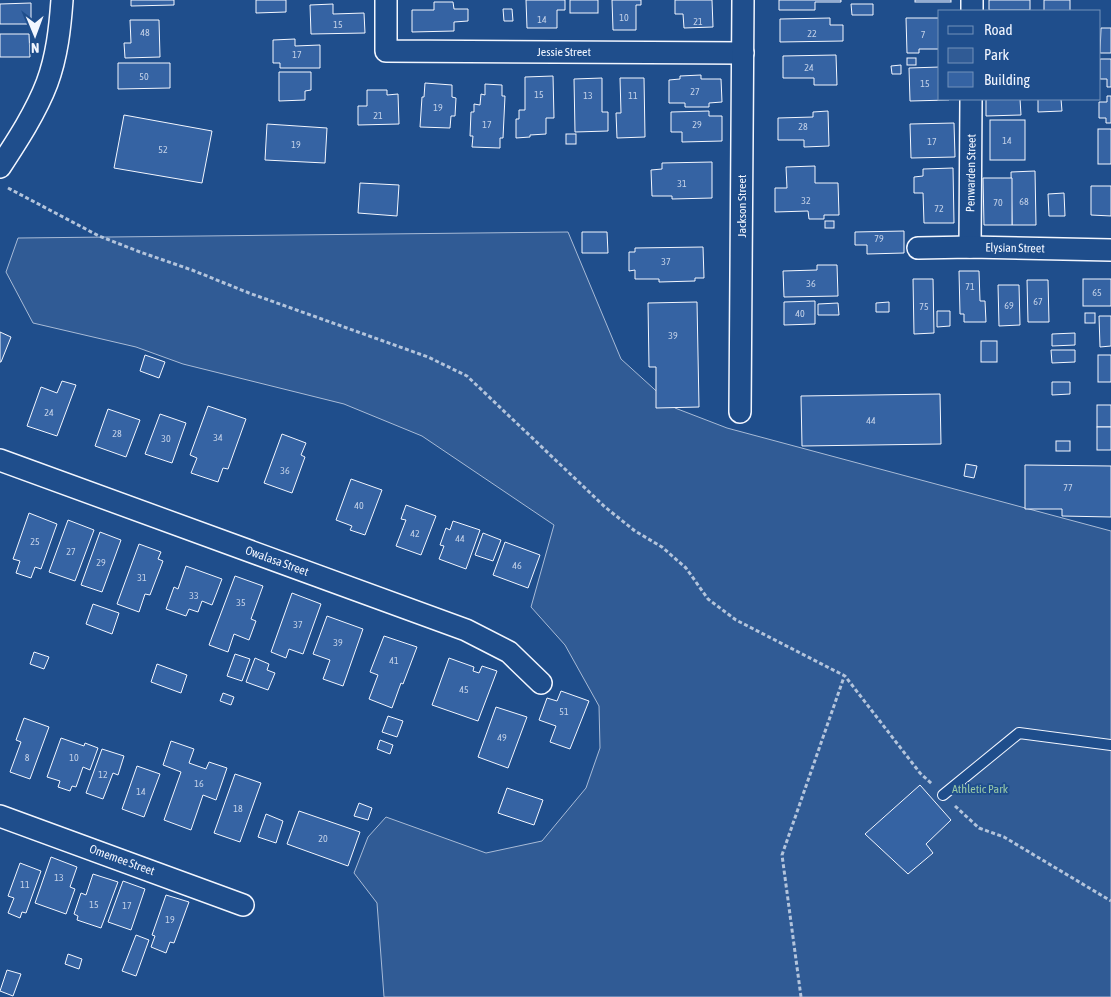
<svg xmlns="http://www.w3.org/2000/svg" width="1111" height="997" viewBox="0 0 1111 997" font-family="'Asap Condensed',sans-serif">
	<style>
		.green { fill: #305b95; stroke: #a8bbd7 }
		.building { fill: #3563a3; stroke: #f2f6ff }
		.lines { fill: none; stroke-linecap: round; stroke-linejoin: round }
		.lane-casing { stroke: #f2f6ff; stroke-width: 12 }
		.street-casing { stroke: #f2f6ff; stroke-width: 24 }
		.path { stroke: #b3c4dc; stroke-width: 3; stroke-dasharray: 4 2.5; stroke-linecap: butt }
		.lane { stroke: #1f4e8c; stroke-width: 10 }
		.street { stroke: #1f4e8c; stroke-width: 21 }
		.labels { text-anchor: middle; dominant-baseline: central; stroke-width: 4; stroke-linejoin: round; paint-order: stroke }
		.number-label { font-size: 10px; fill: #c3d1e8 }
		.street-label { font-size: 12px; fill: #f2f6ff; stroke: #1f4e8c }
		.park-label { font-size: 12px; fill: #97c8a6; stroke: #1f4e8c }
	</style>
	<rect width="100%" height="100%" fill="#1f4e8c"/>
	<path class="green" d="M568 232 621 359 675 408 727 428 1111 531V997H384L377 903 354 873 368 837 386 817 486 853 542 841 586 788 600 748 599 706 565 645 531 607 554 525 422 436 344 404 183 364 136 347 33 323 6 272 18 238Z"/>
	<g class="building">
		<path d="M131 0H174V5L131 6Z"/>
		<path d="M256 0H286V12L256 13Z"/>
		<path d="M526 0H565V10H557V28H527Z"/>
		<rect x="570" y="0" width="28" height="13"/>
		<path d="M612 0H641V5H636V30H613Z"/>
		<path d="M675 0H712L713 27 684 28 683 14H675Z"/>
		<path d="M779 0H841V2H815V10H779Z"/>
		<rect x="915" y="0" width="36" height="2"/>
		<rect x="989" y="0" width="41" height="10"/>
		<rect x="1044" y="0" width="26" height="11"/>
		<path d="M434 2H453L454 9H468V21L454 22V31L412 32V10H434Z"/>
		<path d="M31 3V24H0V4Z"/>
		<path d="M333 4V14L364 13 365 33 311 34 310 5Z"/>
		<path d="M851 4H873V15H852Z"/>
		<path d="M503 9H512L513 21H504Z"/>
		<path d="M830 18V25H843V41L780 42V19Z"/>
		<path d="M906 18H940V49H919V53H907Z"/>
		<path d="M130 20H159L160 57 125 58 124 43H131Z"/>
		<path d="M1101 28H1111V53H1100Z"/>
		<path d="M0 34H29L30 57H0Z"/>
		<path d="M295 39V46L320 45V68H280V63H273V40Z"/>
		<path d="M836 55 837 85H814V78H783V56Z"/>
		<rect x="907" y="58" width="9" height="7"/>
		<path d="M1100 59H1111V87H1107V79H1100Z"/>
		<path d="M118 63H170V88L118 89Z"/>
		<path d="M901 65V74H892L891 66Z"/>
		<path d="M940 67V99H949V100L910 101 909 68Z"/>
		<path d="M279 72H311V90L305 91V100L279 101Z"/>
		<path d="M701 75V79H721L722 102 709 103V107H685V103H669V80L680 79V76Z"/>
		<path d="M553 76 554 118H546V134L530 135V137L516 138V119H519V110H525V77Z"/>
		<path d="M602 78V112H608V131L575 132 574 79Z"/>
		<path d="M620 78H644L645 137 617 138 616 113H621Z"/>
		<path d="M425 83 452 85V97L456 98 455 116H451L450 128 420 127 422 97H424Z"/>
		<path d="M485 84 502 85V96H505L503 138H500V148L472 147 473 136H470L471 112H474V104L480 105 481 94 485 95Z"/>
		<path d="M367 90H387V95L398 94 399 124 358 125V106H367Z"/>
		<path d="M1107 96H1111V123H1106V118H1099V102H1107Z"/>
		<path d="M986 99H1020L1021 115 986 116Z"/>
		<path d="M1038 99H1061L1062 111 1038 112Z"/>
		<path d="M709 111V116H722V141L682 142V132H671V112Z"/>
		<path d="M828 111 829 146 804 147V140H778V118L813 117V112Z"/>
		<path d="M124 115 212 131 202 183 114 168Z"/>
		<rect x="990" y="120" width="35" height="40"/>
		<path d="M954 123 955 157 911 158 910 124Z"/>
		<path d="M267 124 327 128 325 163 265 160Z"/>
		<rect x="1098" y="129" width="13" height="35"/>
		<rect x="566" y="134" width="10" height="10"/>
		<path d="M712 162V198L672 199V196H652L651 170 662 169V163Z"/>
		<path d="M815 166V183H838L839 215H824V219H809L808 211 775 212V188H787L786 167Z"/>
		<path d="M953 168 954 223H924L923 193H914V177L923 176V169Z"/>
		<path d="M1035 171 1036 225H1012L1011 172Z"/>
		<path d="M983 178H1012V225H984Z"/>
		<path d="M360 183 399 185 397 216 358 213Z"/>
		<path d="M1091 186H1111V216L1091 215Z"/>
		<path d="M1064 193 1065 216H1049L1048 194Z"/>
		<rect x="825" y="221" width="9" height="7"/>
		<path d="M904 231V253L867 254V245H855V232Z"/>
		<path d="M582 232H607L608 253H582Z"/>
		<path d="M703 247 704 278H695V281L659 282V279H635V270L629 271V252H635V248Z"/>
		<path d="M817 265H837L838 296 784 297 783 271 817 270Z"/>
		<path d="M959 271H979L980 301H985L986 322H964V314H960Z"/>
		<path d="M913 279H933L934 333 914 334Z"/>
		<rect x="1083" y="279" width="28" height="27"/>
		<path d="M1027 280H1048L1049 322H1028Z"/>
		<path d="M998 285H1019L1020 325 999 326Z"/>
		<path d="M815 301V324L784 325V302Z"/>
		<path d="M697 302 699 407 656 408V367H649L648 303Z"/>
		<path d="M889 302V312H876V303Z"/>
		<path d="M838 303 839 315H818V304Z"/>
		<path d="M937 311H950V326L937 327Z"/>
		<rect x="1085" y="313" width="10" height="10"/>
		<path d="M1099 316H1111V346L1100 347Z"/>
		<path d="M0 332 11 337 1 362H0Z"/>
		<path d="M1075 333V345L1052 346V334Z"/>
		<rect x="981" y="341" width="16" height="21"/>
		<path d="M1051 350H1075V362L1052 363Z"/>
		<path d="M145 355 165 362 159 378 140 371Z"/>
		<rect x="1098" y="355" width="13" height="27"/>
		<path d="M62 381 76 385 57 436 27 426 41 387 57 393Z"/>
		<path d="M1052 382H1070V394L1052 395Z"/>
		<path d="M940 394 941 444 802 446 801 396Z"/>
		<rect x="1097" y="405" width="14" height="22"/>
		<path d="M208 406 246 419 228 469 223 468 218 482 191 473 197 458 190 455Z"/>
		<path d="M108 409 140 420 126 457 95 446Z"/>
		<path d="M160 414 186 423 172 463 145 454Z"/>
		<rect x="1097" y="427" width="14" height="23"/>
		<path d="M282 434 306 443 301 455 305 457 292 493 264 483Z"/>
		<rect x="1056" y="441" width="14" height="10"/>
		<path d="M966 464 977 466 974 478 964 476Z"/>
		<path d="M1025 465 1111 466V517L1062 516V509H1025Z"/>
		<path d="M351 479 382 490 365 535 350 530 352 526 336 520Z"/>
		<path d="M406 505 436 516 421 555 396 546 406 520 401 519Z"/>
		<path d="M29 513 57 524 41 569 35 567 31 578 16 573 20 561 13 559Z"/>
		<path d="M68 520 94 530 75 581 49 572Z"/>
		<path d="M453 521 480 530 466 569 439 559 444 546 440 545 446 528 450 530Z"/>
		<path d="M100 532 121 540 102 592 81 585Z"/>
		<path d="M483 533 501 540 493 561 475 555Z"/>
		<path d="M505 542 540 555 528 588 493 575Z"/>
		<path d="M139 544 161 552 158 559 163 561 150 595 145 594 139 612 117 604Z"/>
		<path d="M186 566 222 579 212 605 202 601 198 612 189 609 186 616 166 609 174 587 178 589Z"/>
		<path d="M235 576 263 586 251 619 256 621 249 640 234 634 228 652 209 645Z"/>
		<path d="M292 593 321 604 303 654 289 649 286 658 271 652Z"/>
		<path d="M93 604 119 613 112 634 86 624Z"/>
		<path d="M327 616 363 629 343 686 323 679 330 660 313 654Z"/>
		<path d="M384 636 417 647 403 684 401 683 392 708 369 699 378 675 370 672Z"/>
		<path d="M34 652 49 657 44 669 30 664Z"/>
		<path d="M235 654 250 659 242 681 227 676Z"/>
		<path d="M255 658 269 664 267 670 275 673 268 690 246 682Z"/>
		<path d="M449 658 474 667 473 671 479 673 482 666 497 671 478 721 432 705Z"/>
		<path d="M157 664 187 675 181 693 151 682Z"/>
		<path d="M561 691 589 701 570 749 550 742 556 726 539 720 547 698 557 701Z"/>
		<path d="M223 693 234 697 231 705 220 701Z"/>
		<path d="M496 707 527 717 508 768 478 757Z"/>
		<path d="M388 716 403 721 397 737 382 732Z"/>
		<path d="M24 718 49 727 30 779 10 772 21 742 16 740Z"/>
		<path d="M61 738 84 746 85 743 98 748 90 770 83 767 76 787 72 786 70 791 58 787 60 781 47 777Z"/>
		<path d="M380 740 393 745 390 754 377 749Z"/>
		<path d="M171 741 194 749 189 763 206 769 209 762 227 768 216 800 203 795 191 830 164 820 181 772 163 765Z"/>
		<path d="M102 749 124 756 118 775 113 773 103 799 86 793Z"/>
		<path d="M137 766 160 774 144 817 122 809Z"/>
		<path d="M235 774 261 783 240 842 214 833Z"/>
		<path d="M920 785 951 820 926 844 933 853 908 874 865 834Z"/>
		<path d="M507 788 543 800 534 825 498 813Z"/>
		<path d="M359 803 372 808 368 820 354 816Z"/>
		<path d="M299 811 360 832 348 866 287 844Z"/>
		<path d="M266 814 283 821 276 843 258 837Z"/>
		<path d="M51 857 77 867 70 887 75 889 66 914 35 903Z"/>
		<path d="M20 863 41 871 26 913 22 912 20 918 8 913 14 898 8 896Z"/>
		<path d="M93 874 118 882 101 928 77 920 78 916 74 914 81 893 86 895Z"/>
		<path d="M123 881 145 889 131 930 108 922Z"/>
		<path d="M166 895 189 902 174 943 170 942 166 953 151 947 155 936 152 935Z"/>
		<path d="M136 935 149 940 136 976 122 971Z"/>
		<path d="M68 954 82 959 79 969 65 964Z"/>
		<path d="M7 970 21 974 13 996 0 991Z"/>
	</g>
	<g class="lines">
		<g class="lane-casing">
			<path id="lane" d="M943 795 1019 733 1111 745"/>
		</g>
		<g class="street-casing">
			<g id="street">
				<path d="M386 0V51L743 53"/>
				<path d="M972 11V0"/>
				<path d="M0 167C17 141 36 112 47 83 57 56 60 28 62 0"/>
				<path d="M970 247 971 99"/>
				<path d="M918 248 970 247 1111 250"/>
				<path d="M740 412 743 0"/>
				<path d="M0 460 466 630 509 652 541 683"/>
				<path d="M0 816 243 905"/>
			</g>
		</g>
		<g class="path">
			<path d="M8 188 99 236 140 252 192 270 249 293 428 357 467 376 605 507 635 531 662 547 686 568 708 599 736 620 845 676 920 773 932 784"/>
			<path d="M955 806 979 828 1004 837 1111 901"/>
			<path d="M801 997 782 855 844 677"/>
		</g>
		<use href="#lane" class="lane"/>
		<use href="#street" class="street"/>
	</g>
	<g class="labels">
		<g class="number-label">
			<text x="624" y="17">10</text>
			<text x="542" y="19">14</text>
			<text x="698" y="21">21</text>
			<text x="338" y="24">15</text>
			<text x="145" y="32">48</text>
			<text x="812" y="33">22</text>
			<text x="923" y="34">7</text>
			<text x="297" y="54">17</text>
			<text x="809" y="67">24</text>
			<text x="144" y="76">50</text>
			<text x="925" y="83">15</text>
			<text x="695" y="91">27</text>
			<text x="539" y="94">15</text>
			<text x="588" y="95">13</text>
			<text x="633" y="95">11</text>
			<text x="438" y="107">19</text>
			<text x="378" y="115">21</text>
			<text x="487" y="124">17</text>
			<text x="697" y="124">29</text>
			<text x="803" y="126">28</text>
			<text x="1007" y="140">14</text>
			<text x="932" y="141">17</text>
			<text x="296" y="144">19</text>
			<text x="163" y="149">52</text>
			<text x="682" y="183">31</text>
			<text x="806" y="200">32</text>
			<text x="1024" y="201">68</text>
			<text x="998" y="202">70</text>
			<text x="939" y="208">72</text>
			<text x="879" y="238">79</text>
			<text x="666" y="261">37</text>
			<text x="811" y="283">36</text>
			<text x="970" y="286">71</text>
			<text x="1097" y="292">65</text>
			<text x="1038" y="301">67</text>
			<text x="1009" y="305">69</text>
			<text x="924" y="306">75</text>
			<text x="800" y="313">40</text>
			<text x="673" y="335">39</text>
			<text x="49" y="412">24</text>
			<text x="871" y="420">44</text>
			<text x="117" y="433">28</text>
			<text x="218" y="437">34</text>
			<text x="166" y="438">30</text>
			<text x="285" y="470">36</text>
			<text x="1068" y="487">77</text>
			<text x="359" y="505">40</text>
			<text x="415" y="533">42</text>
			<text x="460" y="538">44</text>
			<text x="35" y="541">25</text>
			<text x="71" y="551">27</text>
			<text x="101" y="562">29</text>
			<text x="517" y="565">46</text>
			<text x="142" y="577">31</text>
			<text x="194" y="595">33</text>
			<text x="241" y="602">35</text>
			<text x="298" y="624">37</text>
			<text x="338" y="642">39</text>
			<text x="394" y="660">41</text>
			<text x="464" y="689">45</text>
			<text x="564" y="711">51</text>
			<text x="502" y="737">49</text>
			<text x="27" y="757">8</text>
			<text x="74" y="757">10</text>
			<text x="103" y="774">12</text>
			<text x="199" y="783">16</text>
			<text x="141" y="791">14</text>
			<text x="238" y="808">18</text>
			<text x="323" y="838">20</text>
			<text x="59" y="877">13</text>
			<text x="25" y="884">11</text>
			<text x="94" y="904">15</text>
			<text x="127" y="905">17</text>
			<text x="170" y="919">19</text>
		</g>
		<g class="street-label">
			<text x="564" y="52">Jessie Street</text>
			<text transform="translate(971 173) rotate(-89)">Penwarden Street</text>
			<text transform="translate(742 206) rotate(-90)">Jackson Street</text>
			<text transform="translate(1015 248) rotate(1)">Elysian Street</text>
			<text transform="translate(277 561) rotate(20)">Owalasa Street</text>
			<text transform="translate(122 860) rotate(20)">Omemee Street</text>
		</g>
		<g class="park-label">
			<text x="980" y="789">Athletic Park</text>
		</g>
	</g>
	<rect x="938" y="10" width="162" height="90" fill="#1f4e8c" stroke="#7391ba"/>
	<rect x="948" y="26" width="25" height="8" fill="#1f4e8c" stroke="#7391ba"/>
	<text x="984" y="35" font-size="15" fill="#f2f6ff">Road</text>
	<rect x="948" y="48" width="25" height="15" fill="#305b95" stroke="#7391ba"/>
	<text x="984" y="60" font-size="15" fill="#f2f6ff">Park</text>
	<rect x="948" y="72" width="25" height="15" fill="#3563a3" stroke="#7391ba"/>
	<text x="984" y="85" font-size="15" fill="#f2f6ff">Building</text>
	<g transform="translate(35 35) rotate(179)" stroke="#1f4e8c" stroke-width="4" paint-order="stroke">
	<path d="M0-4L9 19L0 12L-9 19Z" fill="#f2f6ff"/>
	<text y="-8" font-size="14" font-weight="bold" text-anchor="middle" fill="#f2f6ff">N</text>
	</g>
</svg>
